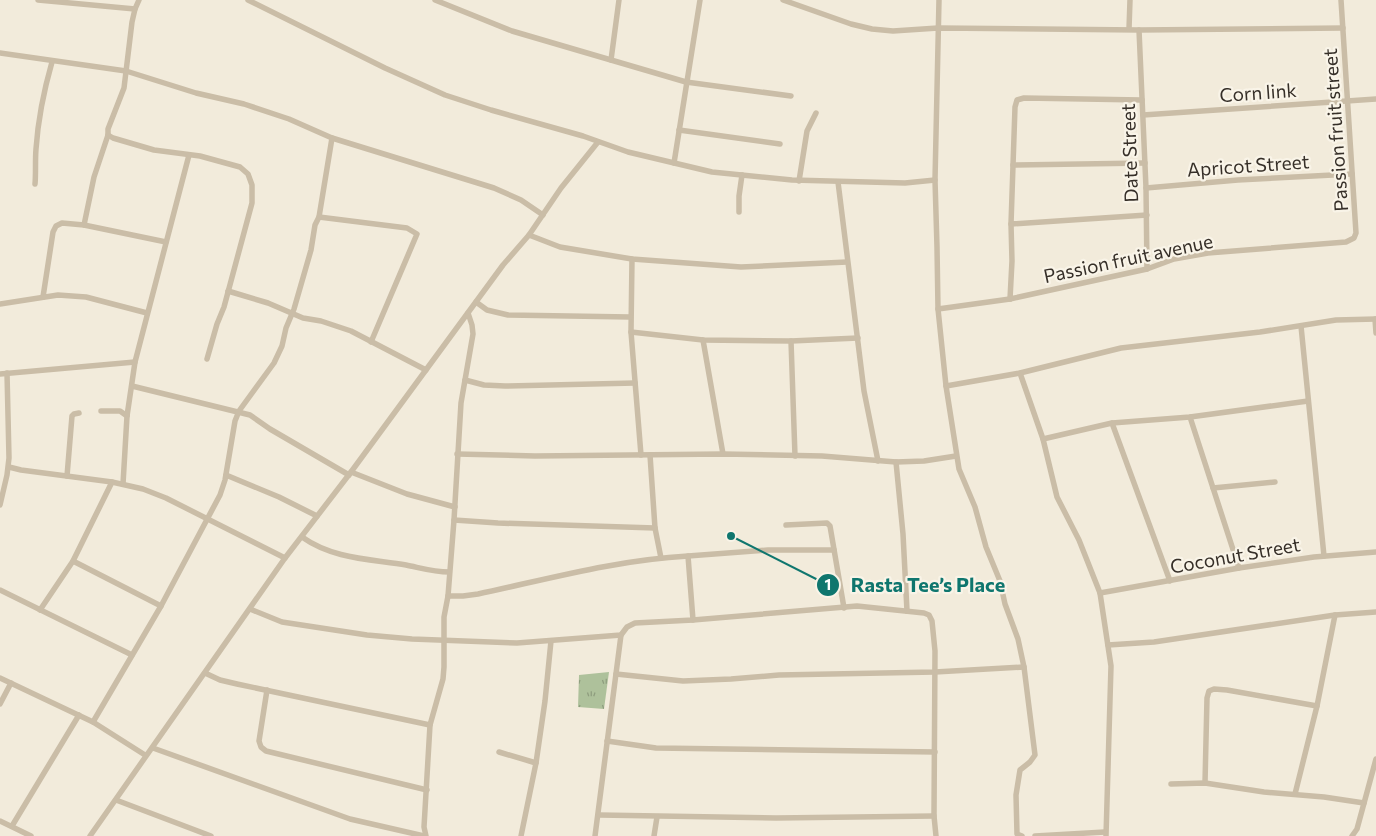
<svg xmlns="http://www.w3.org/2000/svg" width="1376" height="836" viewBox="0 0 1376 836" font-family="Commissioner,sans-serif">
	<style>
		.grass { fill: url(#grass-tufts) }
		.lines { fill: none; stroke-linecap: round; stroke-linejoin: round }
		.street { stroke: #cabda7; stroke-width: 5.5 }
		.labels { text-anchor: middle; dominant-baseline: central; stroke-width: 4.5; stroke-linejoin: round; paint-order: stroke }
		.street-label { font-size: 19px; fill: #362f28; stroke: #f9f4e8 }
		.leader { fill: none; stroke: #0f766e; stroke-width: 2 }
		.callout-dot { fill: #0f766e; stroke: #f9f4e8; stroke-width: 2 }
		.mark-label { font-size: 15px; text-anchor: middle; font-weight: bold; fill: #fff }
		.callout-label { font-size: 20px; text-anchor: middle; font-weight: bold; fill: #0f766e; stroke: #f9f4e8; stroke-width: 4.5; stroke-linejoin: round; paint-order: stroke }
	</style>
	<defs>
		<pattern id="grass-tufts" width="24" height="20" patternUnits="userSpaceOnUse" patternTransform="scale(1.25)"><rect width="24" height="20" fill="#aec19b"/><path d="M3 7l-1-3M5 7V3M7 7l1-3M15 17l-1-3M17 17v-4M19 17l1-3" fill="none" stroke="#8e9d7e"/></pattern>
	</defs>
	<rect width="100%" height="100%" fill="#f2ebdb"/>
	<path class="grass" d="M609 672 604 709 578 707 579 675Z"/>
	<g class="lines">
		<g class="street">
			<path d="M38 0 135 9"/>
			<path d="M248 0 385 68 445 95 491 110 583 136 628 152 712 172 792 180 905 183 935 180"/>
			<path d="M435 0 512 31 686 82 791 96"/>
			<path d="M783 0 851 24 872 29 893 31 938 28 1139 30 1146 188 1147 269"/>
			<path d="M939 0 935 180 937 247 938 309 946 386 959 469 975 507 986 547 1000 581 1005 604 1018 639 1024 667 1035 755 1030 762 1020 770 1016 795 1017 834 1022 836"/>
			<path d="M1129 29 1130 0"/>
			<path d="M1139 30 1343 28"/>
			<path d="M0 53 126 71 196 93 244 104 289 119 332 138 494 188 521 200 543 215"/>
			<path d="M611 60 619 0"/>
			<path d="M1143 115 1376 99"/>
			<path d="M679 130 780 144"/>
			<path d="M108 135 113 138 154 150 200 156 240 167 248 174 252 185V203L224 307 217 324 207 359"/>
			<path d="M674 163 700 0"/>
			<path d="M1013 165 1145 163"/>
			<path d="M799 181 807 131 816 113"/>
			<path d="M838 182 864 391 878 461"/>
			<path d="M35 184C36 173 35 161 36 149 38 120 44 90 52 62"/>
			<path d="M1146 188 1238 180 1352 174"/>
			<path d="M739 212V196L742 175"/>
			<path d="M319 217 407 228 417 234 371 342"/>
			<path d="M1011 224 1147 215"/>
			<path d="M84 225 94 177 108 135V129L124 88 132 22 135 9 139 0"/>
			<path d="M529 235 560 247 632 259 741 267 847 262"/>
			<path d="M632 259 631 332 641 455"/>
			<path d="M228 291 268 303 303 318 321 321 351 331 426 370"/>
			<path d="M43 297 53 232 56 226 62 223 84 225 166 242"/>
			<path d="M1010 299 1012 261 1011 224 1015 107 1017 100 1024 98 1142 100"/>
			<path d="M476 302 487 310 508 315 630 317"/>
			<path d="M0 304 58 295 86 297 147 313"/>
			<path d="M938 309 1010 299 1147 269 1174 259 1208 253 1346 242 1354 238 1356 233 1341 0"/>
			<path d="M1375 319 1376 333"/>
			<path d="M1301 326 1324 556"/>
			<path d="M631 332 703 340 791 341 858 338"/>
			<path d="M703 340 723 454"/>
			<path d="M791 341 795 456"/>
			<path d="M1020 373 1043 439 1057 497 1079 540 1100 593 1111 666 1106 836"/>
			<path d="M0 374 135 362"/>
			<path d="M465 380 484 385 505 386 635 383"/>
			<path d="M132 386 250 415 270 429 349 475"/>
			<path d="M946 386 1020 373 1121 348 1260 332 1336 320 1376 319"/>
			<path d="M101 411H120L127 416"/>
			<path d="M1190 417 1239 568"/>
			<path d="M1112 423 1170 581"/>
			<path d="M1043 439 1112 423 1190 417 1308 401"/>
			<path d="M457 454 535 456 723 454 822 456 896 462 924 461 956 456"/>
			<path d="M650 455 655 528 661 558"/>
			<path d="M896 462 903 534 907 611"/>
			<path d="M9 467 21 470 112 482 143 489 166 498 285 558"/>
			<path d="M351 472 407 494 455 507"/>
			<path d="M226 475 279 497 317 516"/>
			<path d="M67 476 72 416 74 414 79 413"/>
			<path d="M123 484 127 416 135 362 189 155"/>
			<path d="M1213 488 1275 482"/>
			<path d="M0 505 7 475 9 458 7 373"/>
			<path d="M454 520 498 523 655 528"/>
			<path d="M786 525 827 523 830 526 844 608"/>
			<path d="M302 537C333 559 370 559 406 565 421 568 434 572 449 572"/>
			<path d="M688 556 768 550H834"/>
			<path d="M73 561 161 606"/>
			<path d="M0 590 132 655"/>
			<path d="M1100 593 1239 568 1314 557 1376 552"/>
			<path d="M448 596H463L478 594C548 579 616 560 688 556L693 620"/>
			<path d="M250 609 282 622 367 635 412 639 517 643 621 635 627 627 635 623 693 620 857 606 924 613 929 615 932 621 935 651 934 816 936 836"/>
			<path d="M40 610 73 561 112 482"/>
			<path d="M1108 645 1154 642 1335 615 1376 612"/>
			<path d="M205 673 220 680 237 684 430 725"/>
			<path d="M616 674 683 681 731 679 779 675 935 672 1024 667"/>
			<path d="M0 678 93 722 145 755"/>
			<path d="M267 690 259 741 261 747 266 751 427 790"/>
			<path d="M0 704 11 683"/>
			<path d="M93 722 161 606 220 495 225 480 235 421 239 411 274 363 282 346 286 328 294 309 311 250 315 225 319 217 332 138"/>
			<path d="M607 741 656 748 935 752"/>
			<path d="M153 748 350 819 424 836"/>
			<path d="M499 752 536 763"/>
			<path d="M1205 783 1207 698 1209 691 1214 689 1227 690 1317 706"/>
			<path d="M1171 784 1205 783 1264 792 1324 797 1364 803"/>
			<path d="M1295 794 1317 706 1335 615"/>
			<path d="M116 800 211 836"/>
			<path d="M599 815 776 818 934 816"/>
			<path d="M0 821 31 836"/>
			<path d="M12 826 79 715"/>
			<path d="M90 836 285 558 351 472 503 265 529 235 561 188 598 142"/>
			<path d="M426 836 424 827 430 725 443 679 444 667V617L448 596 454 520 461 403 473 334 472 325 468 313"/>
			<path d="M521 836 536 763 545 701 551 641"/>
			<path d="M595 836 621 635"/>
			<path d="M654 836 657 817"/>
			<path d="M1035 836 1105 832"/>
			<path d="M1352 836 1357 829 1376 759"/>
		</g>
	</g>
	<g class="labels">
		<g class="street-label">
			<text transform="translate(1258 92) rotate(-4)">Corn link</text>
			<text transform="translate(1335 130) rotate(-94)">Passion fruit street</text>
			<text transform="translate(1129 153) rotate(-92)">Date Street</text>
			<text transform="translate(1248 165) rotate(-4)">Apricot Street</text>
			<text transform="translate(1128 258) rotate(-12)">Passion fruit avenue</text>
			<text transform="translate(1235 555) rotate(-10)">Coconut Street</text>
		</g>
	</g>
	<path class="leader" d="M731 536L828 585"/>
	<g class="callout-dot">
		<circle cx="731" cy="536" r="5"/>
		<circle cx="828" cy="585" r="12"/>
	</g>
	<g class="mark-label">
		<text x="828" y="590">1</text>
	</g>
	<g class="callout-label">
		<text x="928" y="592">Rasta Tee’s Place</text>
	</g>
</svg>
